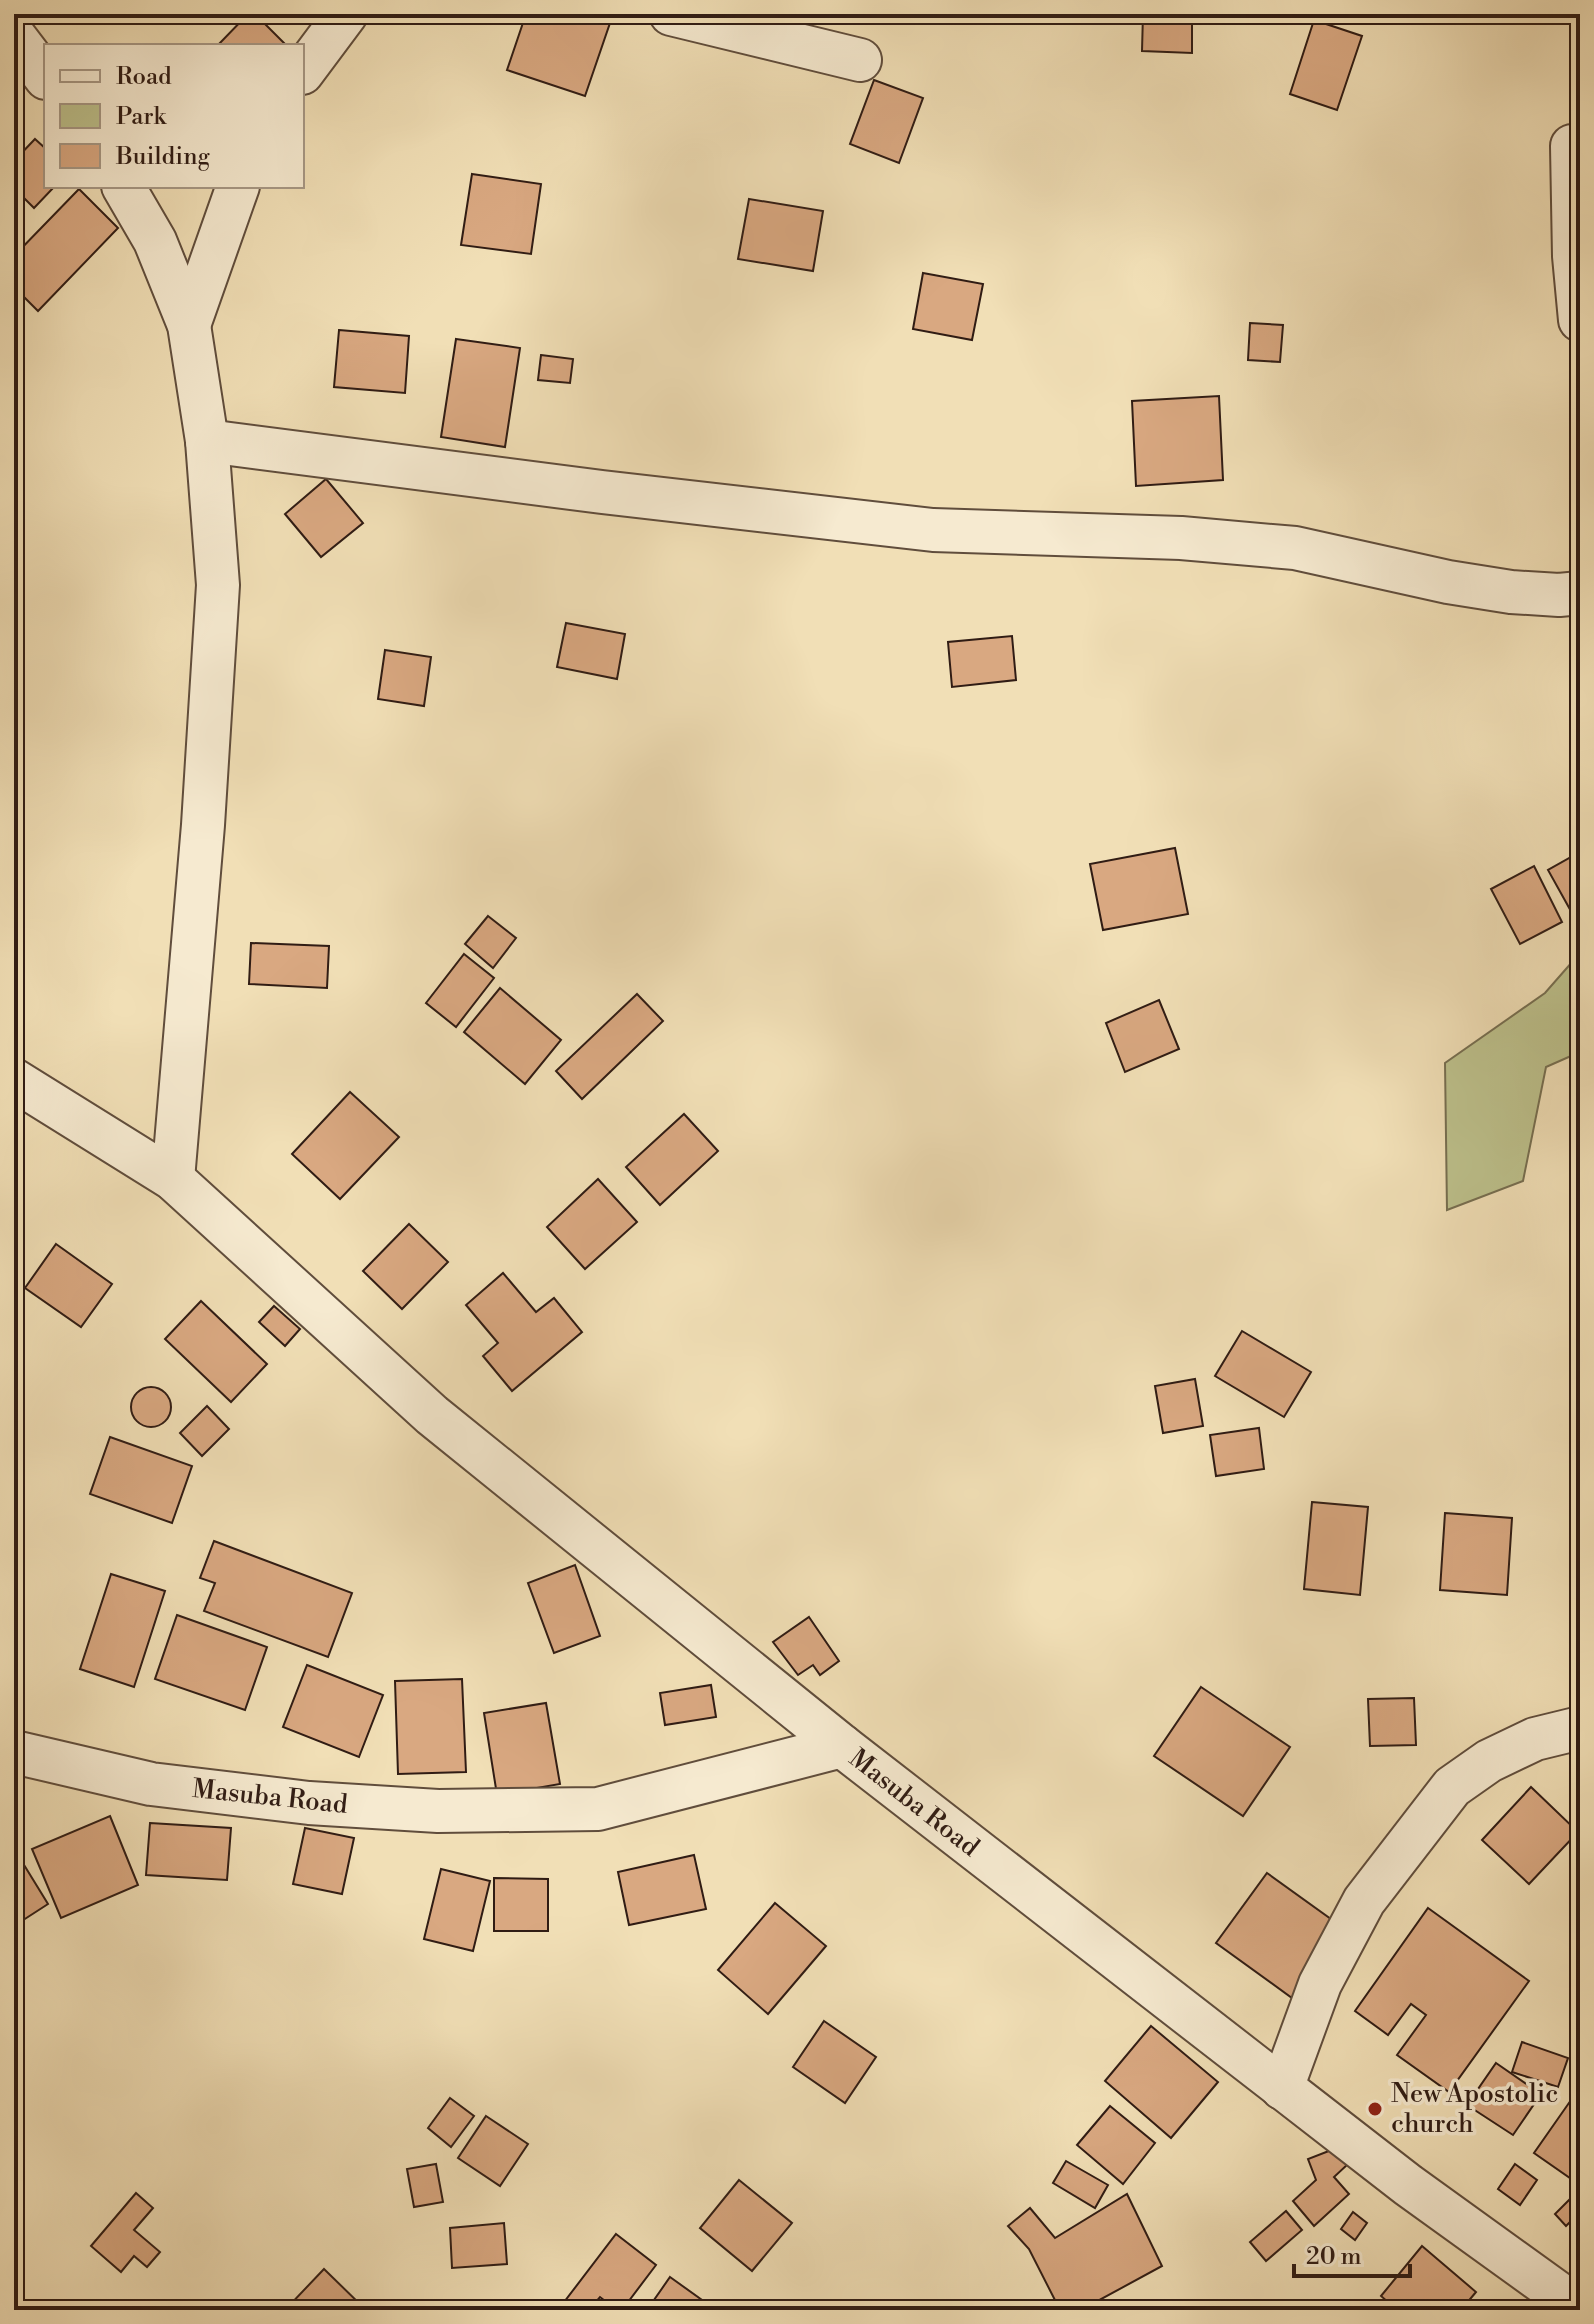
<svg xmlns="http://www.w3.org/2000/svg" width="1594" height="2324" viewBox="0 0 1594 2324" font-family="'Libre Bodoni',serif">
	<style>
		.green { fill: #bdc18c; stroke: #766e50; stroke-width: 2 }
		.building { fill: #d9a881; stroke: #301c14; stroke-width: 2 }
		.lines { fill: none; stroke-linecap: round; stroke-linejoin: round }
		.street-casing { stroke: #604d3c; stroke-width: 46 }
		.street { stroke: #f6ead0; stroke-width: 42 }
		.poi-dot { fill: #8f2418; stroke: #f6ead0; stroke-width: 3 }
		.labels { text-anchor: middle; dominant-baseline: central; stroke-width: 7; stroke-linejoin: round; paint-order: stroke }
		.street-label { font-size: 26px; fill: #301c14; stroke: #f6ead0 }
		.poi-label { font-size: 26px; fill: #301c14; stroke: #f6ead0; text-anchor: start }
	</style>
	<rect width="100%" height="100%" fill="#f1dfb6"/>
	<filter id="stains"><feTurbulence type="fractalNoise" baseFrequency=".0025" numOctaves="4"/><feColorMatrix values="0 0 0 0 .2 0 0 0 0 .09 0 0 0 0 .02 0 0 0 .5 -.17"/></filter>
	<radialGradient id="worn" r=".72"><stop offset=".6" stop-color="#630" stop-opacity="0"/><stop offset="1" stop-color="#630" stop-opacity=".3"/></radialGradient>
	<path class="green" d="M1580 953V1052L1546 1067 1523 1181 1447 1210 1445 1063 1545 993Z"/>
	<g class="building">
		<path d="M248 14H255L287 46H217Z"/>
		<path d="M526 14H595L611 20 585 96 507 70Z"/>
		<path d="M1143 14H1192V53L1142 51Z"/>
		<path d="M1314 20 1362 36 1337 110 1290 94Z"/>
		<path d="M874 80 923 98 899 163 850 144Z"/>
		<path d="M35 139 46 149V186H55L34 208 14 188V161Z"/>
		<path d="M472 174 541 184 531 254 461 245Z"/>
		<path d="M79 189 118 228 38 311 14 287V256Z"/>
		<path d="M749 199 823 211 813 271 738 259Z"/>
		<path d="M923 273 983 284 972 340 913 329Z"/>
		<path d="M1250 323 1283 325 1280 362 1248 360Z"/>
		<path d="M339 330 409 336 405 393 334 387Z"/>
		<path d="M456 339 520 348 505 447 441 437Z"/>
		<path d="M541 355 573 359 570 383 538 380Z"/>
		<path d="M1219 396 1223 480 1136 486 1132 401Z"/>
		<path d="M326 479 363 523 321 557 285 514Z"/>
		<path d="M566 623 625 634 617 679 557 667Z"/>
		<path d="M1012 636 1016 680 952 687 948 642Z"/>
		<path d="M385 650 431 657 424 706 378 699Z"/>
		<path d="M1175 848 1188 914 1103 930 1090 864Z"/>
		<path d="M1580 852V908L1572 913 1548 870Z"/>
		<path d="M1534 866 1562 922 1520 944 1491 889Z"/>
		<path d="M488 916 516 938 493 968 465 944Z"/>
		<path d="M251 943 329 946 327 988 249 984Z"/>
		<path d="M464 954 494 978 456 1027 426 1003Z"/>
		<path d="M500 988 561 1040 525 1084 464 1032Z"/>
		<path d="M637 994 663 1021 582 1099 556 1071Z"/>
		<path d="M1159 1000 1179 1049 1125 1072 1106 1023Z"/>
		<path d="M350 1092 399 1137 340 1199 292 1154Z"/>
		<path d="M684 1114 718 1151 660 1205 626 1167Z"/>
		<path d="M598 1179 637 1222 585 1269 547 1227Z"/>
		<path d="M409 1224 448 1262 402 1309 363 1271Z"/>
		<path d="M56 1244 112 1284 81 1327 25 1288Z"/>
		<path d="M503 1273 536 1312 554 1298 582 1332 512 1391 483 1356 498 1343 466 1305Z"/>
		<path d="M201 1301 267 1364 231 1402 165 1339Z"/>
		<path d="M274 1306 300 1329 285 1346 259 1322Z"/>
		<path d="M1242 1331 1311 1372 1284 1417 1215 1376Z"/>
		<path d="M1195 1379 1203 1426 1163 1433 1155 1386Z"/>
		<circle cx="151" cy="1407" r="20"/>
		<path d="M207 1406 229 1429 202 1456 180 1433Z"/>
		<path d="M1259 1428 1264 1469 1216 1476 1210 1435Z"/>
		<path d="M110 1437 192 1466 172 1523 90 1494Z"/>
		<path d="M1312 1502 1368 1507 1360 1595 1304 1589Z"/>
		<path d="M1445 1513 1512 1518 1507 1595 1440 1590Z"/>
		<path d="M214 1541 352 1593 328 1657 204 1611 215 1583 200 1578Z"/>
		<path d="M575 1565 600 1636 554 1653 528 1583Z"/>
		<path d="M111 1574 165 1591 134 1687 80 1669Z"/>
		<path d="M177 1615 267 1647 245 1710 155 1679Z"/>
		<path d="M809 1617 839 1661 820 1675 813 1665 798 1675 773 1642Z"/>
		<path d="M307 1665 383 1695 359 1757 283 1727Z"/>
		<path d="M462 1679 466 1772 398 1774 395 1681Z"/>
		<path d="M711 1685 716 1717 665 1725 660 1693Z"/>
		<path d="M1201 1687 1290 1747 1243 1816 1154 1756Z"/>
		<path d="M1414 1698 1416 1745 1370 1746 1368 1699Z"/>
		<path d="M546 1703 560 1784 497 1795 484 1713Z"/>
		<path d="M1531 1787 1578 1832 1529 1884 1482 1840Z"/>
		<path d="M110 1816 138 1885 61 1918 32 1849Z"/>
		<path d="M150 1823 231 1828 227 1880 146 1875Z"/>
		<path d="M305 1828 354 1838 342 1894 293 1884Z"/>
		<path d="M694 1855 706 1909 629 1925 618 1872Z"/>
		<path d="M21 1860 48 1904 14 1926V1865Z"/>
		<path d="M441 1869 490 1881 473 1951 424 1939Z"/>
		<path d="M1267 1873 1342 1927 1292 1998 1216 1943Z"/>
		<path d="M494 1878 548 1879V1931H494Z"/>
		<path d="M775 1903 826 1946 768 2014 718 1970Z"/>
		<path d="M1428 1908 1529 1981 1449 2092 1397 2055 1426 2015 1411 2004 1388 2035 1355 2011Z"/>
		<path d="M824 2021 876 2057 845 2103 793 2067Z"/>
		<path d="M1151 2026 1218 2082 1171 2138 1105 2081Z"/>
		<path d="M1522 2042 1568 2058 1558 2087 1512 2072Z"/>
		<path d="M1496 2063 1541 2094 1513 2135 1467 2105Z"/>
		<path d="M450 2098 474 2116 451 2147 428 2128Z"/>
		<path d="M1571 2100 1580 2106V2185L1534 2153Z"/>
		<path d="M1110 2106 1155 2143 1123 2184 1077 2145Z"/>
		<path d="M486 2116 528 2144 500 2186 458 2158Z"/>
		<path d="M1334 2149 1348 2164 1334 2177 1349 2194 1314 2226 1293 2201 1316 2180 1308 2159Z"/>
		<path d="M1066 2161 1108 2185 1095 2208 1053 2183Z"/>
		<path d="M436 2164 443 2202 414 2207 407 2169Z"/>
		<path d="M1515 2164 1537 2180 1520 2205 1498 2189Z"/>
		<path d="M739 2180 792 2223 752 2271 700 2228Z"/>
		<path d="M136 2193 153 2208 134 2230 160 2252 147 2267 134 2256 121 2272 91 2246Z"/>
		<path d="M1127 2194 1162 2266 1081 2310H1060L1029 2249 1008 2226 1030 2208 1055 2238Z"/>
		<path d="M1569 2200 1580 2212 1566 2226 1555 2214Z"/>
		<path d="M1286 2211 1302 2230 1266 2261 1250 2242Z"/>
		<path d="M1353 2212 1367 2223 1355 2240 1341 2229Z"/>
		<path d="M504 2223 507 2264 452 2268 450 2228Z"/>
		<path d="M616 2234 656 2265 622 2310H617L600 2297 589 2310H558Z"/>
		<path d="M1422 2246 1476 2292 1461 2310H1397L1381 2296Z"/>
		<path d="M324 2269 365 2309 364 2310H285Z"/>
		<path d="M670 2277 716 2310H647Z"/>
	</g>
	<g class="lines">
		<g class="street-casing">
			<g id="street">
				<path d="M671 14 860 60"/>
				<path d="M14 36 46 78"/>
				<path d="M302 73 346 14"/>
				<path d="M1572 146 1574 256 1580 320"/>
				<path d="M123 186 155 241 189 325 207 441 218 585 203 825 173 1179"/>
				<path d="M189 325 238 186"/>
				<path d="M207 441 602 492 933 530 1181 538 1295 548 1448 582 1511 592 1559 595 1580 593"/>
				<path d="M14 1080 173 1179 432 1415 842 1746"/>
				<path d="M14 1752 151 1784 309 1803 438 1811 598 1809 842 1746 1408 2185 1580 2309"/>
				<path d="M1282 2088 1320 1984 1364 1901 1452 1787 1489 1761 1535 1739 1580 1728"/>
			</g>
		</g>
		<use href="#street" class="street"/>
	</g>
	<circle class="poi-dot" cx="1375" cy="2109" r="8"/>
	<g class="labels">
		<g class="street-label">
			<text transform="translate(270 1797) rotate(6)">Masuba Road</text>
			<text transform="translate(914 1803) rotate(38)">Masuba Road</text>
		</g>
		<g class="poi-label">
			<text x="1391" y="2094">New Apostolic<tspan x="1391" dy="30">church</tspan></text>
		</g>
	</g>
	<rect width="1594" height="2324" fill="none" stroke="#f1dfb6" stroke-width="48"/>
	<rect x="16" y="16" width="1562" height="2292" fill="none" stroke="#301c14" stroke-width="4"/>
	<rect x="24" y="24" width="1546" height="2276" fill="none" stroke="#301c14" stroke-width="2"/>
	<rect x="44" y="44" width="260" height="144" fill="#f6ead0" stroke="#a79885" stroke-width="2"/>
	<rect x="60" y="70" width="40" height="12" fill="#f6ead0" stroke="#a79885" stroke-width="2"/>
	<text x="116" y="84" font-size="24" fill="#301c14">Road</text>
	<rect x="60" y="104" width="40" height="24" fill="#bdc18c" stroke="#a79885" stroke-width="2"/>
	<text x="116" y="124" font-size="24" fill="#301c14">Park</text>
	<rect x="60" y="144" width="40" height="24" fill="#d9a881" stroke="#a79885" stroke-width="2"/>
	<text x="116" y="164" font-size="24" fill="#301c14">Building</text>
	<path d="M1294 2264v12h116v-12" fill="none" stroke="#301c14" stroke-width="4"/>
	<text x="1306" y="2264" font-size="24" fill="#301c14" stroke="#f6ead0" stroke-width="6" paint-order="stroke">20 m</text>
	<rect width="100%" height="100%" filter="url(#stains)"/>
	<rect width="100%" height="100%" fill="url(#worn)"/>
</svg>
